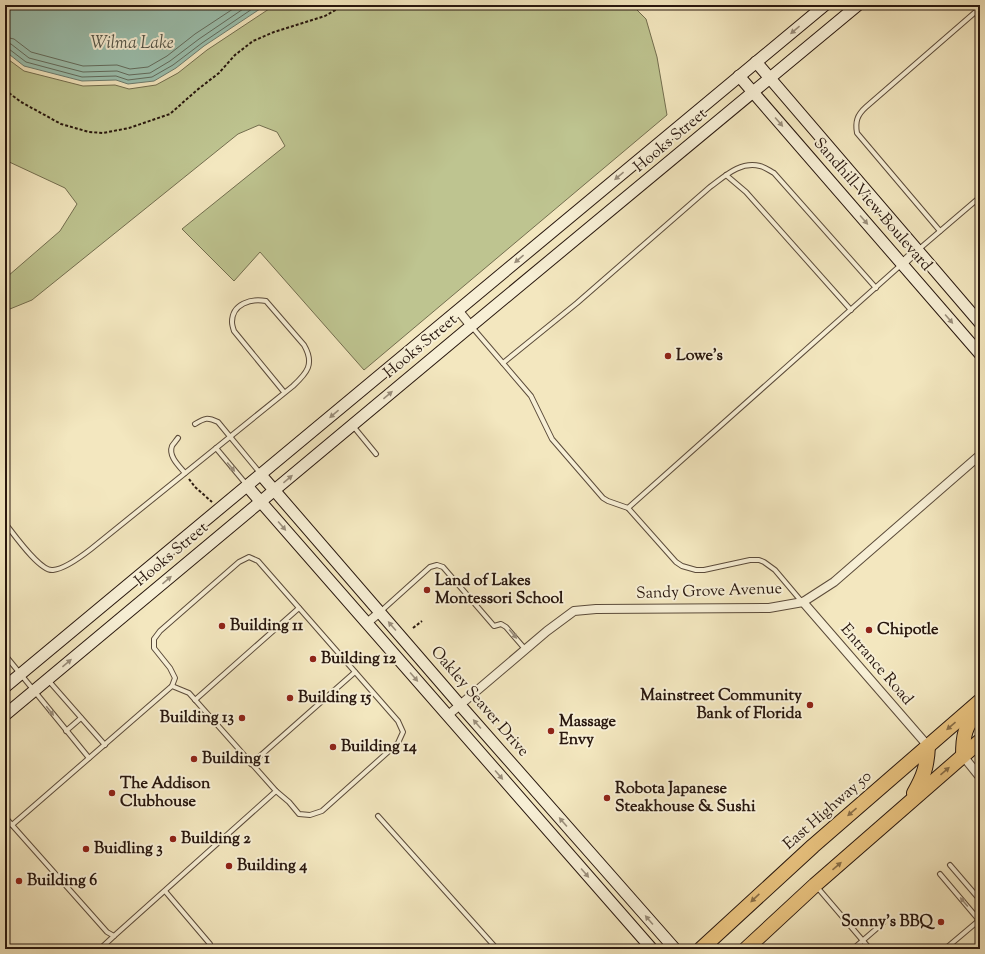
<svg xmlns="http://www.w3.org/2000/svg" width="985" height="954" viewBox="0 0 985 954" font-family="'Sorts Mill Goudy',serif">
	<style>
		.green { fill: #bec490; stroke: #736e4f }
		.water { fill: #9bc0af; stroke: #6d7c6f }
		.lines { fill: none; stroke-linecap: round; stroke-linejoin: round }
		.shore { stroke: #626c5e; stroke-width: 1 }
		.lane-casing { stroke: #5b4b3a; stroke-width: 6 }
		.street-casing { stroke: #5b4b3a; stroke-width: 10 }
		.secondary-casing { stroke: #28170e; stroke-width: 13 }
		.highway-casing { stroke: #28170e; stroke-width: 16 }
		.path { stroke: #28170e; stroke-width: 2; stroke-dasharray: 3 2; stroke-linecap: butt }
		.lane { stroke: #f7efd5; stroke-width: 4 }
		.street { stroke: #f7efd5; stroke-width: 8 }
		.secondary { stroke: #f7efd5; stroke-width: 11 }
		.highway { stroke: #eac480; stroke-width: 14 }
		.oneway { fill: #9a8e7b }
		.oneway2 { fill: #896e47 }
		.poi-dot { fill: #8f2418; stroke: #f7efd5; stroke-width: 1.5 }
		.labels { text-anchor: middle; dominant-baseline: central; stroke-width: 4; stroke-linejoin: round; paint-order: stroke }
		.street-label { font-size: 16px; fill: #28170e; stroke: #f7efd5 }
		.poi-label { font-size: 16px; font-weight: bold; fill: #28170e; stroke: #f7efd5; text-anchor: start }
		.water-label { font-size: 17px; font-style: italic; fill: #505246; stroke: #f7efd5 }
	</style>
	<rect width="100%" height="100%" fill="#f3e7bf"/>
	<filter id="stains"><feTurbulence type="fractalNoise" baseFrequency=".005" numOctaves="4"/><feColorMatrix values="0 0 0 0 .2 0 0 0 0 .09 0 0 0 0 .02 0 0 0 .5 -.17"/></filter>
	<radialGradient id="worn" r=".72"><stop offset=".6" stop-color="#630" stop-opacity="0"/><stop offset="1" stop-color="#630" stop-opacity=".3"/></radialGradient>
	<path class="green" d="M275 5H632L646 19 657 57 667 115 364 370 260 252 234 281 182 229 285 146 277 132 259 125 238 134 32 300 5 311V274L8 276 60 231 77 204 65 188 5 160V57L24 71 83 86 115 85 129 89 156 85 178 73 207 50Z"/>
	<path class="water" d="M5 5H266L204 46 176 68 154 81 128 84 116 80 82 81 24 66 5 51Z"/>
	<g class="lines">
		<g class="shore">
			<path d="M5 37 14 39 31 52 83 66 117 65 130 69 148 67 167 56 195 34 239 5"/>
			<path d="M5 43 11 44 29 58 83 72 117 71 129 75 150 73 170 61 199 39 249 5"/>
			<path d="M5 48 9 49 26 62 82 77 116 76 128 80 152 77 173 65 202 43 258 5"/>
		</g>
		<g class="lane-casing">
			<g id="lane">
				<path d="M726 175 746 192 851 310"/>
				<path d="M940 231 857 133C855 122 857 115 866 107L980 8"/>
				<path d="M918 250 980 197"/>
				<path d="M472 327 531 396 552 439 603 498 608 501 628 508 676 562 682 566 696 570H704L750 560H759L764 562 775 570 802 602"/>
				<path d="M503 363 577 303 710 187C725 176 740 161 760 166 765 167 770 171 774 173L876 288"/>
				<path d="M195 424C205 418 207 417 218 422L260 473"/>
				<path d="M353 426 376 454"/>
				<path d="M178 438C176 441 173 444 172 446 168 456 179 466 185 473"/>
				<path d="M216 448 246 484"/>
				<path d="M628 508 902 264"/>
				<path d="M5 523C13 533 40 572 53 570 65 569 82 556 91 549L293 386C307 373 315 364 304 345L266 301C251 298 232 304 232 322 232 325 233 328 234 331L284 392"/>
				<path d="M380 612 430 567 437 565 443 567 494 626 501 624 506 627 525 649"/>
				<path d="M5 655 89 758"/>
				<path d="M48 680 105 745"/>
				<path d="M172 686 189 693 276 791 114 936 107 932 12 825Z"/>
				<path d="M172 686 175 678 170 668 154 648V639L160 631 239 562 249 557 258 561 398 721 403 732 398 743 322 811 310 815 299 814 289 802 276 791"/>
				<path d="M195 700 299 608"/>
				<path d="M66 731 81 718"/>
				<path d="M251 764 355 672"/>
				<path d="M378 816 497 949"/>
				<path d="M5 817 12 825"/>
				<path d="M950 865 980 900"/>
				<path d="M940 874 978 919 977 922 945 949"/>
				<path d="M817 887 870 949"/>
				<path d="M165 891 210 944V949"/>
				<path d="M100 949 114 936"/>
				<path d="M853 949 883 923"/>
			</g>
		</g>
		<g class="street-casing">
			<g id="street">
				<path d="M902 264 917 250"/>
				<path d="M458 310 471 326"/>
				<path d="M803 602 928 746"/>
				<path d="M367 623 380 612"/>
				<path d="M447 716 547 631 574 611 596 609 769 608 803 602 834 582 980 455"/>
				<path d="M963 756 980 777"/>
			</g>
		</g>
		<g class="secondary-casing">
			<g id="secondary">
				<path d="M756 62 980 323"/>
				<path d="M739 76 980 354"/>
				<path d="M261 475 460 705 675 949"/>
				<path d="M247 486 652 949"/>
				<path d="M5 687 825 5"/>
				<path d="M5 715 471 326 858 5"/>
			</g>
		</g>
		<g class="highway-casing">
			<g id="highway">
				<path d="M963 756C963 734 965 728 977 710"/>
				<path d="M914 793C924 776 927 766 928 746"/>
				<path d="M701 949 813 846 980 701"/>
				<path d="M746 949 815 885 980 741"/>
			</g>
		</g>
		<g class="path">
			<path d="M5 90 21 102 61 124 89 132 103 133 129 128 170 114 197 90 219 73 235 55 253 41 274 32 325 16 344 5"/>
			<path d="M189 479 195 487 212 502"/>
			<path d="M413 628 422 621"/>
		</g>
		<use href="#lane" class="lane"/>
		<use href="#street" class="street"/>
		<use href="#secondary" class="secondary"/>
		<use href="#highway" class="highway"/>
	</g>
	<defs><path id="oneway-solid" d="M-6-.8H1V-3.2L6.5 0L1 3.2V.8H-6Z"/></defs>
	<g class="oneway">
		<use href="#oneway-solid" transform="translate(795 30) rotate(140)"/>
		<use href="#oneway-solid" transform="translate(779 122) rotate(49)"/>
		<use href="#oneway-solid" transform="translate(619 176) rotate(140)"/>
		<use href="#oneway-solid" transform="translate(864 220) rotate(49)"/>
		<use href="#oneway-solid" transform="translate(519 259) rotate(140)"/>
		<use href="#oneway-solid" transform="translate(949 319) rotate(49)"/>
		<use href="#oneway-solid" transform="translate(388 395) rotate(-40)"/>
		<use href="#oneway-solid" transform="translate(334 414) rotate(140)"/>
		<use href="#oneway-solid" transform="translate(231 467) rotate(50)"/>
		<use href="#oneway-solid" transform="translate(288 479) rotate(-40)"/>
		<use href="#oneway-solid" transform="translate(282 526) rotate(49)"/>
		<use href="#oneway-solid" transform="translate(167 580) rotate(-40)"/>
		<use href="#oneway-solid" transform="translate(392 626) rotate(-131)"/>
		<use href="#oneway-solid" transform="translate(513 634) rotate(50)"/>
		<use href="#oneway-solid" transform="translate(67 663) rotate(-40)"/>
		<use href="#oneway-solid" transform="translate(414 677) rotate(49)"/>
		<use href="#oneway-solid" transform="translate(50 711) rotate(51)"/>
		<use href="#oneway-solid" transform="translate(477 724) rotate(-131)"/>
		<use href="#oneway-solid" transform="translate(499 775) rotate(49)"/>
		<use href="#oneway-solid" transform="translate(563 822) rotate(-131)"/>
		<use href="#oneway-solid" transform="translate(585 873) rotate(49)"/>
		<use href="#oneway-solid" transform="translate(964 902) rotate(-130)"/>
		<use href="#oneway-solid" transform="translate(649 920) rotate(-131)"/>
	</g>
	<g class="oneway2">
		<use href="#oneway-solid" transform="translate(951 726) rotate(139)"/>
		<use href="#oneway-solid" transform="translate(945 771) rotate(-41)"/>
		<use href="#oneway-solid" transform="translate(852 812) rotate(139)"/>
		<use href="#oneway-solid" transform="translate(837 866) rotate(-41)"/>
		<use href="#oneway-solid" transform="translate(755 898) rotate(137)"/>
	</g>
	<g class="poi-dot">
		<circle cx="668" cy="356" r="4"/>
		<circle cx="427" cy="590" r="4"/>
		<circle cx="222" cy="626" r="4"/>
		<circle cx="869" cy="630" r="4"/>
		<circle cx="313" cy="659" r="4"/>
		<circle cx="290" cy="698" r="4"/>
		<circle cx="810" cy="705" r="4"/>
		<circle cx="242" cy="718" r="4"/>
		<circle cx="551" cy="731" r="4"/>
		<circle cx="333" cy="747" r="4"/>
		<circle cx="194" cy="759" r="4"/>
		<circle cx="112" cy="793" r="4"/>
		<circle cx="607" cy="798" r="4"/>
		<circle cx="173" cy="839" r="4"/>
		<circle cx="86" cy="849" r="4"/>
		<circle cx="229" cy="866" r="4"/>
		<circle cx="19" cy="881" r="4"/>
		<circle cx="941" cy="922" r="4"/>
	</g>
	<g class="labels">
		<g class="street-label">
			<text transform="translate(671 141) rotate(-40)">Hooks Street</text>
			<text transform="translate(872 205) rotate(49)">Sandhill View Boulevard</text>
			<text transform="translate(421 347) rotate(-40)">Hooks Street</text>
			<text transform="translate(172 555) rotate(-40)">Hooks Street</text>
			<text transform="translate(709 592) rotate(-2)">Sandy Grove Avenue</text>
			<text transform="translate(876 665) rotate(49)">Entrance Road</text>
			<text transform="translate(479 702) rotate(49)">Oakley Seaver Drive</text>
			<text transform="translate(828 811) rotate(-41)">East Highway 50</text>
		</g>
		<g class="poi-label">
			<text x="676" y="356">Lowe's</text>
			<text x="435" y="581">Land of Lakes<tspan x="435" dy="18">Montessori School</tspan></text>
			<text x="230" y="626">Building 11</text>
			<text x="877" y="630">Chipotle</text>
			<text x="321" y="659">Building 12</text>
			<text x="802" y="696" text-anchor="end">Mainstreet Community<tspan x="802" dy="18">Bank of Florida</tspan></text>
			<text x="298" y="698">Building 15</text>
			<text x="234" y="718" text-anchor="end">Building 13</text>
			<text x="559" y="722">Massage<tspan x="559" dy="18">Envy</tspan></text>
			<text x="341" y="747">Building 14</text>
			<text x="202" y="759">Building 1</text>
			<text x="120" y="784">The Addison<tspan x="120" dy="18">Clubhouse</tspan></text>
			<text x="615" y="789">Robota Japanese<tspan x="615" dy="18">Steakhouse &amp; Sushi</tspan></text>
			<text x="181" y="839">Building 2</text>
			<text x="94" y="849">Buidling 3</text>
			<text x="237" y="866">Building 4</text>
			<text x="27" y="881">Building 6</text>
			<text x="933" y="922" text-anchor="end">Sonny's BBQ</text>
		</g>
		<g class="water-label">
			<text x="132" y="44">Wilma Lake</text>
		</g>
	</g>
	<rect width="985" height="954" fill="none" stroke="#f3e7bf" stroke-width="20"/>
	<rect x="6" y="6" width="973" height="942" fill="none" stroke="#28170e" stroke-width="2"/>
	<rect x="10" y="10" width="965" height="934" fill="none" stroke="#28170e"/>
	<rect width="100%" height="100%" filter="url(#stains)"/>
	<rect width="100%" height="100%" fill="url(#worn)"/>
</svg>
